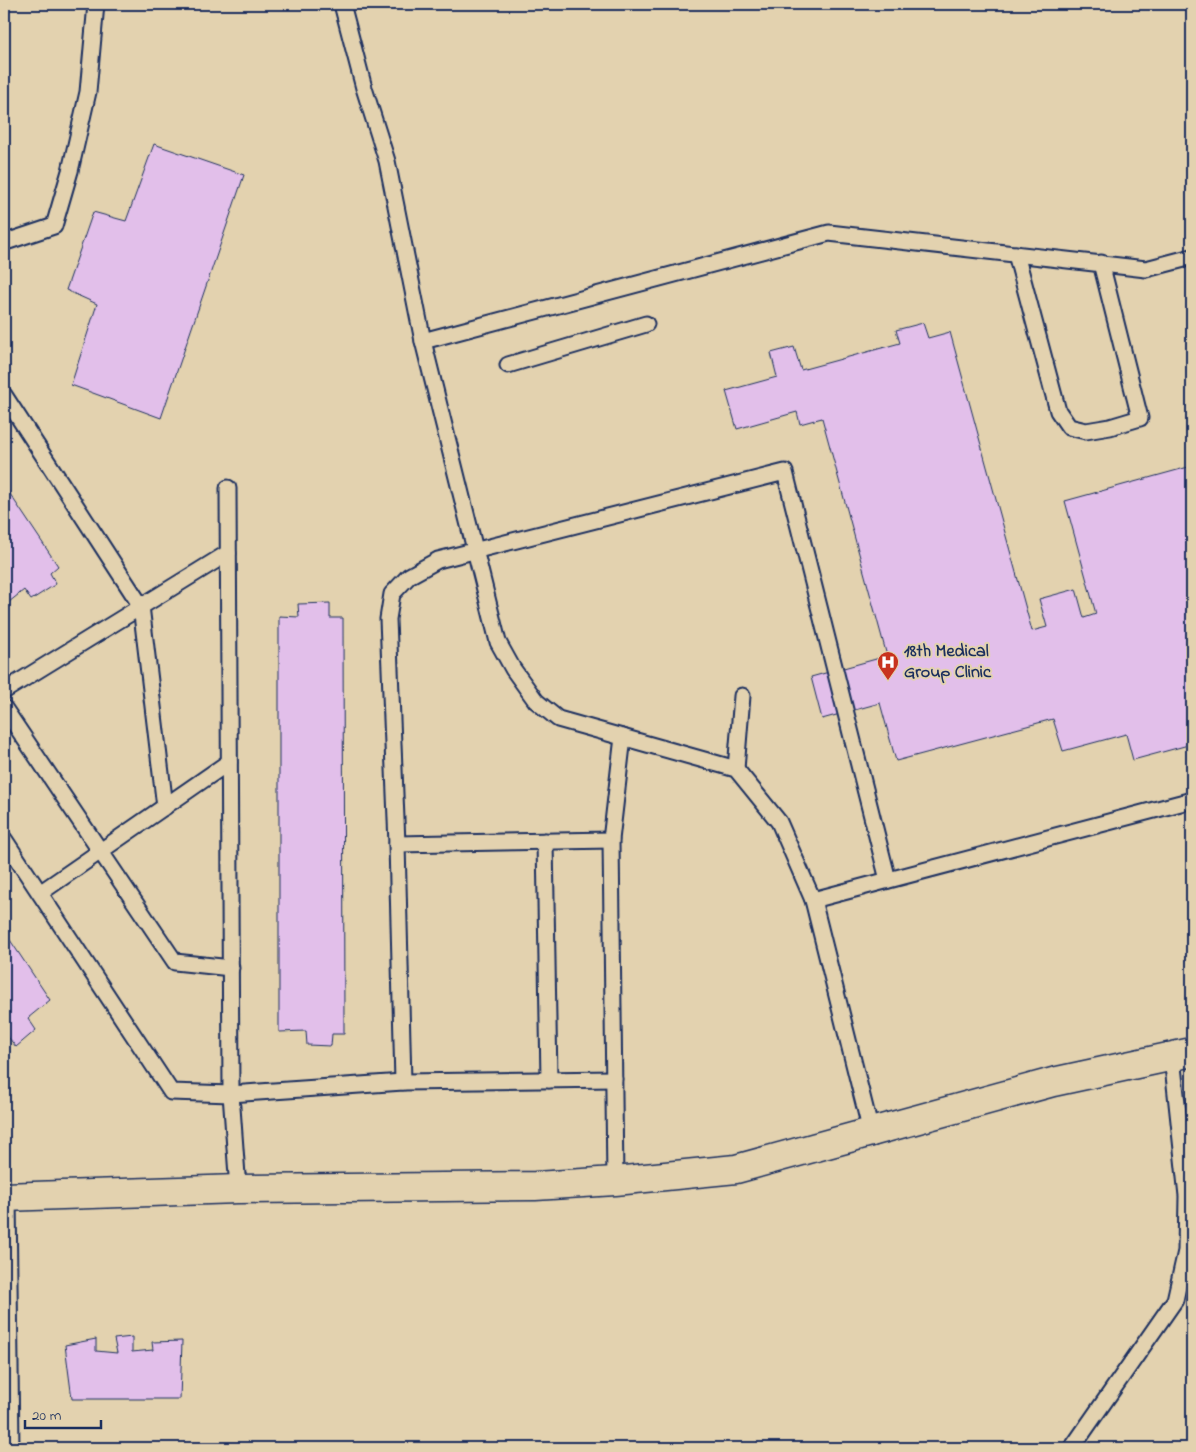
<svg xmlns="http://www.w3.org/2000/svg" width="1196" height="1452" viewBox="0 0 1196 1452" font-family="'Indie Flower',sans-serif">
	<style>
		.building { fill: #e2bfea; stroke: #1b2f5e }
		.lines { fill: none; stroke-linecap: round; stroke-linejoin: round }
		.lane-casing { stroke: #1b2f5e; stroke-width: 19 }
		.street-casing { stroke: #1b2f5e; stroke-width: 31 }
		.secondary-casing { stroke: #1b2f5e; stroke-width: 31 }
		.lane { stroke: #e3d2af; stroke-width: 15 }
		.street { stroke: #e3d2af; stroke-width: 28 }
		.secondary { stroke: #e3d2af; stroke-width: 28 }
		.labels { text-anchor: middle; dominant-baseline: central; stroke-width: 4; stroke-linejoin: round; paint-order: stroke }
		.poi-label { font-size: 18px; font-weight: bold; fill: #1b2f5e; stroke: #e3d2af; text-anchor: start }
	</style>
	<rect width="100%" height="100%" fill="#e3d2af"/>
	<filter id="ink" filterUnits="userSpaceOnUse"><feTurbulence type="fractalNoise" baseFrequency=".02" numOctaves="2"/><feDisplacementMap in="SourceGraphic" scale="10" xChannelSelector="R" yChannelSelector="G"/><feConvolveMatrix kernelMatrix="1 2 1 2 8 2 1 2 1" color-interpolation-filters="sRGB"/></filter>
	<g filter="url(#ink)">
		<g class="building">
			<path d="M154 144 244 175 161 418 71 385 97 304 66 290 93 212 126 221Z"/>
			<path d="M923 323 928 338 950 332 1032 631 1047 627 1039 599 1076 589 1084 618 1096 614 1065 501 1192 466V744L1133 760 1126 734 1063 751 1053 719 896 761 880 703 822 719 811 677 887 656 822 418 800 424 797 412 737 429 726 391 777 377 771 353 794 347 801 370 900 343 896 330Z"/>
			<path d="M4 485 58 566 50 573 56 584 31 600 24 590 4 606Z"/>
			<path d="M330 603V618H343L344 1034H332L331 1046 307 1045 306 1031 279 1032V616L299 617 298 604Z"/>
			<path d="M4 931 50 1000 28 1018 36 1030 16 1047 5 1033 4 1034Z"/>
			<path d="M132 1337V1352L153 1350 152 1342 182 1341 180 1399H72L65 1345 96 1339V1351L117 1353 114 1339Z"/>
		</g>
		<g class="lines">
			<g class="lane-casing">
				<g id="lane">
					<path d="M342 4 364 88 387 161 423 341 498 642 513 669 536 701 558 719 736 769 779 822 813 900 871 1132"/>
					<path d="M4 240 9 241 54 226 70 171 88 92 96 4"/>
					<path d="M1016 254 1058 411 1069 427 1086 431 1110 427 1140 418 1101 263"/>
					<path d="M423 341 829 233 1146 269 1192 257"/>
					<path d="M508 365 646 324"/>
					<path d="M4 395 141 606 165 807"/>
					<path d="M228 488 231 1094 238 1189"/>
					<path d="M4 691 228 553"/>
					<path d="M4 708 175 962 231 968"/>
					<path d="M736 769 742 696"/>
					<path d="M4 839 171 1092 231 1094 403 1082 614 1079"/>
					<path d="M545 841 549 1080"/>
					<path d="M397 844 611 840"/>
					<path d="M40 893 229 762"/>
					<path d="M813 900 1192 800"/>
					<path d="M403 1082 397 844 388 619 392 594 409 576 438 560 785 472 888 880"/>
					<path d="M615 1181 611 840 623 737"/>
					<path d="M8 1197 11 1448"/>
					<path d="M1072 1448 1175 1300 1186 1251 1187 1196 1172 1057"/>
				</g>
			</g>
			<g class="street-casing">
				<path id="street" d="M871 1132 1053 1082 1192 1052"/>
			</g>
			<g class="secondary-casing">
				<path id="secondary" d="M4 1197 238 1189 535 1186 615 1181 736 1169 871 1132"/>
			</g>
			<use href="#lane" class="lane"/>
			<use href="#street" class="street"/>
			<use href="#secondary" class="secondary"/>
		</g>
	</g>
	<defs>
		<g id="hospital-pin" transform="scale(1.125)"><path d="M0 17L-7.5 6A9.5 9.5 0 1 1 7.5 6Z" fill="#c8321e" stroke="#e3d2af"/><path d="M-5-5h3v3.5h4V-5h3V5h-3V1.5h-4V5h-3Z" fill="#fff"/></g>
	</defs>
	<g fill-rule="evenodd">
		<use href="#hospital-pin" x="888" y="662"/>
	</g>
	<g class="labels">
		<g class="poi-label">
			<text x="904" y="652">18th Medical<tspan x="904" dy="21">Group Clinic</tspan></text>
		</g>
	</g>
	<rect width="1196" height="1452" fill="none" stroke="#e3d2af" stroke-width="20"/>
	<rect x="10" y="10" width="1176" height="1432" fill="none" stroke="#1b2f5e" stroke-width="2" filter="url(#ink)"/>
	<path d="M25 1420v8h76v-8" fill="none" stroke="#1b2f5e" stroke-width="2.5"/>
	<text x="32" y="1420" font-size="15" fill="#1b2f5e" stroke="#e3d2af" stroke-width="4" paint-order="stroke">20 m</text>
</svg>
